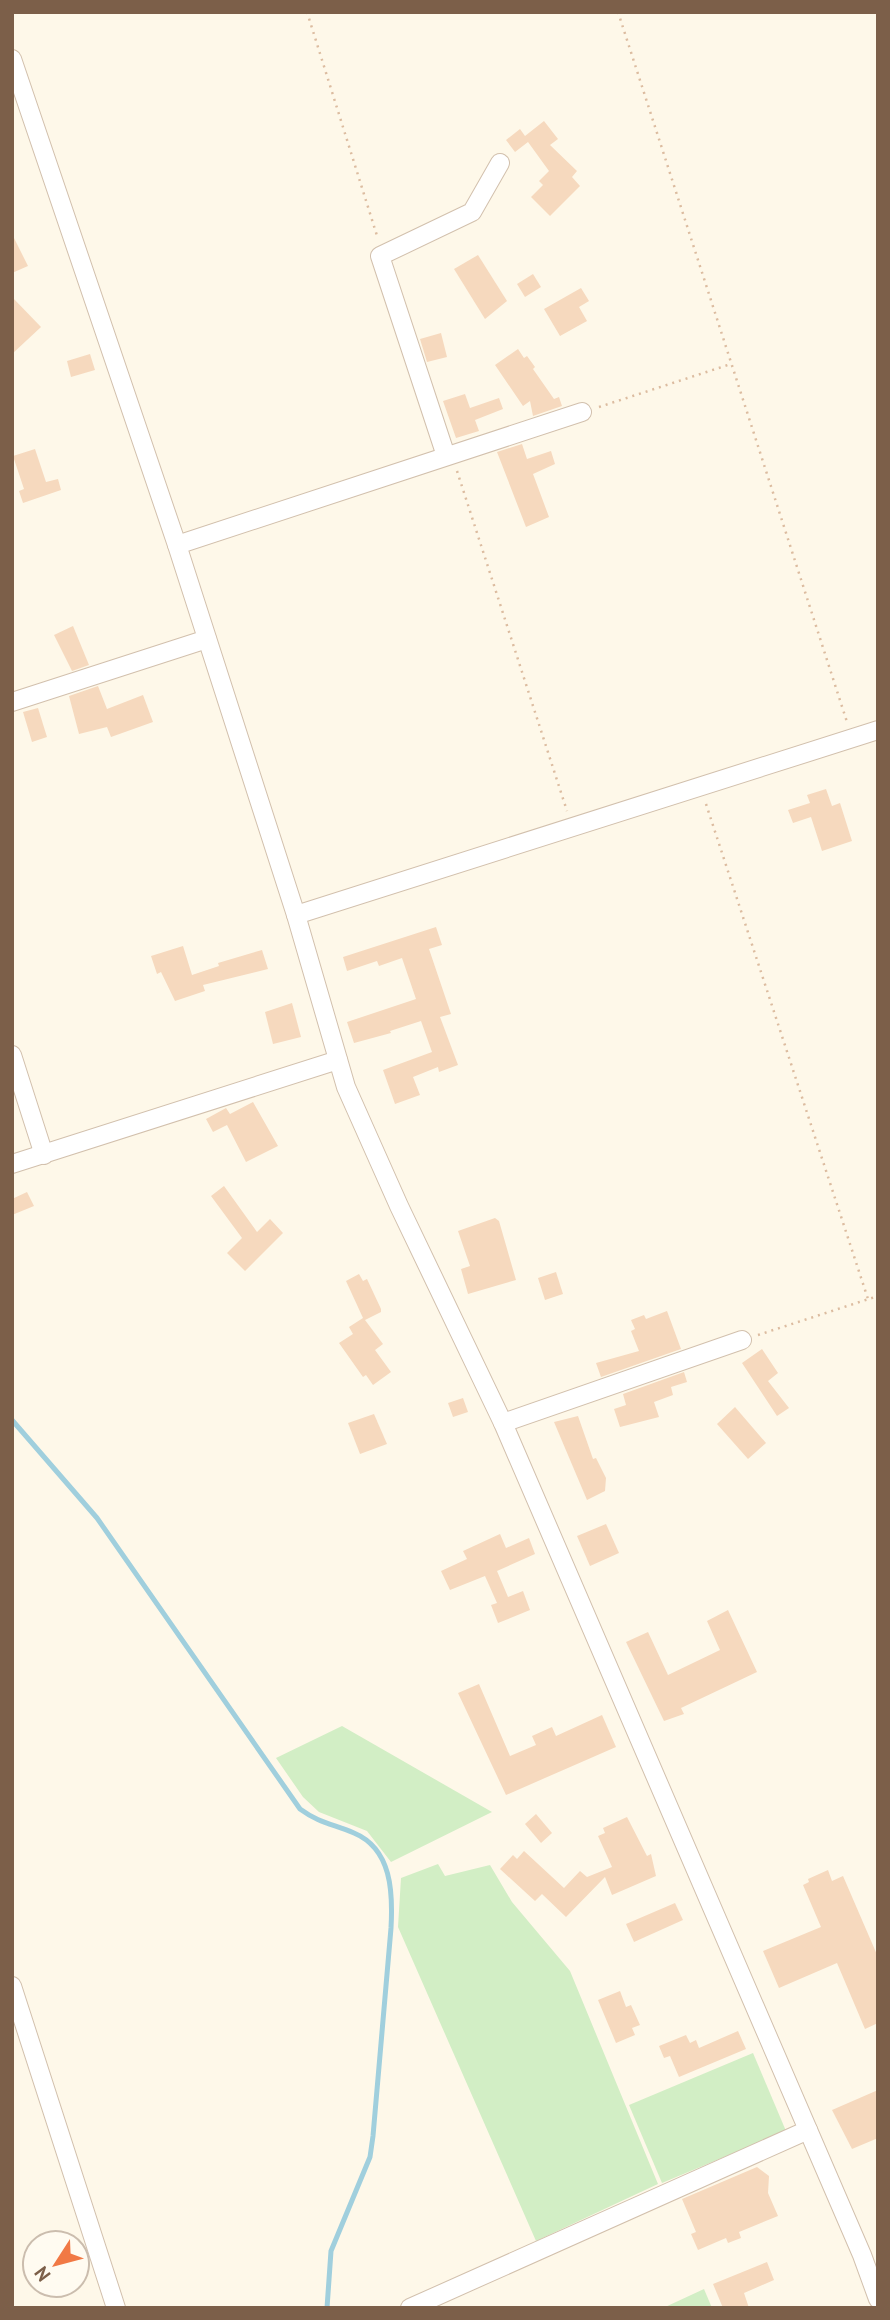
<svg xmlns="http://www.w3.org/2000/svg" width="890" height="2320" viewBox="0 0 890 2320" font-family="'PT Sans',sans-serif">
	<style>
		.green { fill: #d2eec5 }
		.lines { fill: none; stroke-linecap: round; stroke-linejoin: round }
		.stream { stroke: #a0cfdd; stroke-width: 5 }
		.building { fill: #f6d9be }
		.minor-casing { stroke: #d2c0ad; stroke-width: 20 }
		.path { stroke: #dcbca0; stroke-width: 2.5; stroke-dasharray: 2 5; stroke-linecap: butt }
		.minor { stroke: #fff; stroke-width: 18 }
	</style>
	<rect width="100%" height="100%" fill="#fef8e9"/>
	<g class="green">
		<path d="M342 1726 492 1812 391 1862 367 1831 319 1812 303 1797 276 1758Z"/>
		<path d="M438 1864 445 1876 490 1865 512 1902 570 1971 658 2184 536 2241 398 1927 401 1878Z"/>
		<path d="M753 2053 786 2131 662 2183 629 2105Z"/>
		<path d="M704 2289 712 2308H663Z"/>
	</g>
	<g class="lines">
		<path class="stream" d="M12 1420 97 1518 300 1809C319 1823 333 1824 354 1833 392 1849 393 1893 391 1928L373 2136 370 2157 331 2251 327 2308"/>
	</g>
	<g class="building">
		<path d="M544 121 558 139 550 145 577 171 572 177 580 186 550 216 531 197 543 185 539 181 549 171 528 142 515 152 506 140 520 129 525 136Z"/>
		<path d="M12 234 28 266 12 273Z"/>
		<path d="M478 255 507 301 485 319 454 269Z"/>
		<path d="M533 274 541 287 525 297 517 284Z"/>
		<path d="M581 288 589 301 579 307 587 321 560 336 544 309Z"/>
		<path d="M12 297 41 327 12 354Z"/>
		<path d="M441 333 447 357 427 362 420 339Z"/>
		<path d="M518 349 524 358 527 356 535 367 533 369 554 399 559 397 562 406 533 416 530 401 523 406 495 365Z"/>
		<path d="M90 354 95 370 71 377 67 361Z"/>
		<path d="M465 394 470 408 499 398 503 409 475 420 479 431 456 438 443 401Z"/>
		<path d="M522 444 527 459 551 451 555 464 533 474 549 517 526 527 497 452Z"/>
		<path d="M35 449 46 482 58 479 61 490 23 503 19 491 24 489 13 456Z"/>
		<path d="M73 626 89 665 72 671 54 635Z"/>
		<path d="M98 686 107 709 143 695 153 722 111 737 107 727 79 734 69 696Z"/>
		<path d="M38 708 47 737 32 742 23 712Z"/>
		<path d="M826 789 832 806 840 803 852 841 822 851 811 817 793 823 788 810 810 803 807 795Z"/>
		<path d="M436 927 442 945 429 949 451 1014 440 1017 458 1065 439 1072 438 1067 413 1077 420 1095 395 1104 383 1070 432 1052 421 1021 390 1031 391 1033 354 1043 347 1022 416 999 402 958 379 966 377 961 347 971 343 957Z"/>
		<path d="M183 946 192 975 219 966 218 963 262 950 268 969 203 985 205 991 175 1001 161 972 157 974 151 956Z"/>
		<path d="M292 1003 301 1037 273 1044 265 1012Z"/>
		<path d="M253 1102 278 1146 246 1162 227 1125 213 1132 206 1119 226 1108 230 1114Z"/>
		<path d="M224 1186 257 1232 270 1219 283 1233 245 1271 227 1253 242 1238 211 1196Z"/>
		<path d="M27 1192 34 1206 12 1215V1199Z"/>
		<path d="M495 1218 499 1221 516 1280 468 1294 461 1269 470 1266 458 1231Z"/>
		<path d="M556 1272 563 1294 545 1300 538 1278Z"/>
		<path d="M359 1274 363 1281 367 1279 381 1309V1312L365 1320 383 1344 375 1350 391 1372 373 1385 366 1375 363 1377 339 1343 353 1334 349 1327 363 1318 346 1281Z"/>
		<path d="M667 1311 681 1349 601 1377 596 1363 639 1351 631 1331 635 1329 631 1320 644 1315 646 1319Z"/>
		<path d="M762 1349 778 1373 768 1381 789 1408 777 1416 742 1363Z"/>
		<path d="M684 1372 687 1382 671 1387 673 1395 654 1402 659 1417 620 1427 614 1409 626 1405 623 1394Z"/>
		<path d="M463 1398 468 1412 453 1417 448 1403Z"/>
		<path d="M735 1407 766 1443 748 1459 717 1424Z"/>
		<path d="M374 1414 387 1444 360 1454 348 1423Z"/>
		<path d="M578 1416 593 1459 596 1458 606 1478 605 1491 587 1500 554 1422Z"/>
		<path d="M606 1524 619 1553 590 1566 577 1536Z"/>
		<path d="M500 1534 506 1548 529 1538 535 1554 497 1571 508 1597 523 1591 530 1610 498 1623 491 1605 497 1603 485 1576 450 1590 441 1571 467 1559 463 1551Z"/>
		<path d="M728 1610 757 1672 681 1708 684 1714 664 1721 626 1642 648 1632 668 1675 720 1650 707 1621Z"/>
		<path d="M479 1684 510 1756 536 1745 532 1736 552 1727 556 1736 602 1715 616 1747 506 1795 458 1693Z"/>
		<path d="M536 1814 552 1833 541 1843 525 1824Z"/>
		<path d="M627 1817 647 1856 651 1854 656 1876 612 1895 605 1877 566 1917 542 1894 535 1901 500 1869 513 1855 517 1859 524 1851 564 1888 580 1871 587 1877 612 1867 598 1836 605 1833 603 1828Z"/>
		<path d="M828 1870 832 1881 843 1876 878 1957V2023L865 2029 837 1963 779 1988 763 1951 821 1927 803 1885 809 1882 808 1879Z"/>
		<path d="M675 1903 683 1920 634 1942 626 1924Z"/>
		<path d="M620 1991 626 2007 631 2005 640 2025 632 2028 635 2035 616 2043 598 2000Z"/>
		<path d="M738 2031 746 2049 679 2077 670 2056 664 2058 659 2046 686 2035 690 2043 696 2040 699 2048Z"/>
		<path d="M878 2090V2138L852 2149 832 2110Z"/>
		<path d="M757 2167 769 2176 768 2193 778 2216 739 2232 741 2238 728 2243 726 2238 698 2250 691 2234 696 2232 682 2199Z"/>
		<path d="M767 2262 774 2280 744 2293 749 2308H723L713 2284Z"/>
	</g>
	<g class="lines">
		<g class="minor-casing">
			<g id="minor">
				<path d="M12 59 177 545 296 915 346 1087 399 1206 503 1423 862 2255 878 2299"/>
				<path d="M446 456 380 256 472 212 500 163"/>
				<path d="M177 545 582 412"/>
				<path d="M12 702 207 639"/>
				<path d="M296 915 878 730"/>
				<path d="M12 1055 44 1155"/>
				<path d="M12 1164 338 1060"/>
				<path d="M503 1423 742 1340"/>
				<path d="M12 1986 116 2308"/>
				<path d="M410 2308 808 2130"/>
			</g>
		</g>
		<g class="path">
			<path d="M307 12 378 239"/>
			<path d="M618 12 847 722"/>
			<path d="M599 407 731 364"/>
			<path d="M457 471 567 811"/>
			<path d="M706 804 868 1299"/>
			<path d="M758 1335 878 1296"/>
		</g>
		<use href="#minor" class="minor"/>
	</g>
	<rect width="890" height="2320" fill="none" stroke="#7c5f49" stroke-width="28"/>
	<g transform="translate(56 2264) rotate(234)"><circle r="33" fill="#fffbf1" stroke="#cbbdae" stroke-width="2"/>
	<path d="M0-5L12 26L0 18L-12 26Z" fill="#f17945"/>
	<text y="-10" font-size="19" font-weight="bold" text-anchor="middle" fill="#7c5f49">N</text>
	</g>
</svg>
